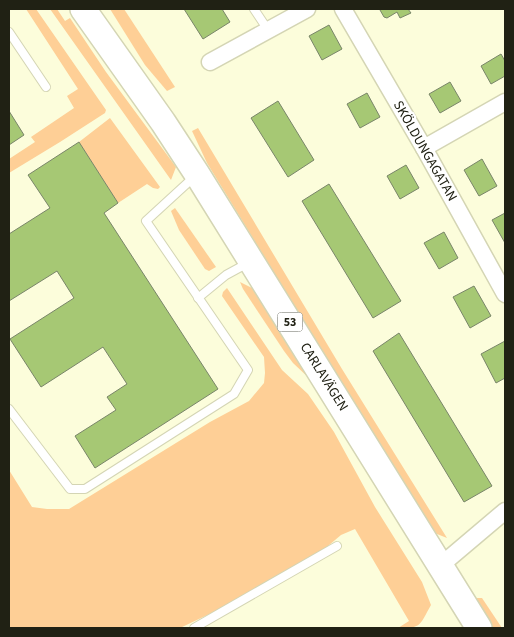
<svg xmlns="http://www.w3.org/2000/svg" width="514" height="637" viewBox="0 0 514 637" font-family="'Source Sans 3',sans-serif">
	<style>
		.green { fill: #fecf96 }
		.building { fill: #a6c874; stroke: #798569 }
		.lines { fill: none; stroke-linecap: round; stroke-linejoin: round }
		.lane-casing { stroke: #d4d5b4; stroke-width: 10 }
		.street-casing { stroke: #d4d5b4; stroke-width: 19 }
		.primary-casing { stroke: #d4d5b4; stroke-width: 28 }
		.lane { stroke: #fff; stroke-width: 8 }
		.street { stroke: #fff; stroke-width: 16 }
		.primary { stroke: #fff; stroke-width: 25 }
		.labels { text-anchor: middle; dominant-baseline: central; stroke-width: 4.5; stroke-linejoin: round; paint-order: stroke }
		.shield { fill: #fff; stroke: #63645a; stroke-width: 1 }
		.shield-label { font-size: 12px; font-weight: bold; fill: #202114 }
		.street-label { font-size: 14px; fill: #202114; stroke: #fff }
	</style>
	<rect width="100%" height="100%" fill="#fcfddb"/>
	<g class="green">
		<path d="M26 9H36L106 110 105 113 60 142 9 173V159L35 142 31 137 74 108 67 96 78 89Z"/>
		<path d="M50 9H57L65 21 70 18 106 72 176 167 171 180Z"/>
		<path d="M110 9H124L175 87 167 91 145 65Z"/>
		<path d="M110 118 160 187 158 189 153 188 147 184 118 203 79 142Z"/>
		<path d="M198 128 342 369 447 538 432 532 207 163 192 131Z"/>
		<path d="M175 208 216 267 209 271 205 269 179 230 171 211Z"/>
		<path d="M240 282 258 291 311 380 293 363 284 351 243 289Z"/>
		<path d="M227 288 282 370 308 394 334 432 375 507 422 582 431 605C419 626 422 628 398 628L409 621 355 529 341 535 322 551 269 582 220 609 180 628H9V470L32 507 47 509H69L210 422 249 401 264 383 265 373 264 357 222 296 223 292Z"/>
		<path d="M476 598H482L502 628H492L490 626 474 602Z"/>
	</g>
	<g class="building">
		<path d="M184 9H222L230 22 203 39Z"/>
		<path d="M381 9H408L411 13 400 18 397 12 387 18 384 17 380 10Z"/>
		<path d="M329 25 342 49 322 60 309 36Z"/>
		<path d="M501 54 505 61V76L491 84 481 66Z"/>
		<path d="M450 82 461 101 440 113 429 94Z"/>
		<path d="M367 93 380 117 360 128 347 104Z"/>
		<path d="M278 101 314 160 288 177 251 118Z"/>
		<path d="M9 111 24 135 9 145Z"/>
		<path d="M79 142 118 203 104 213 218 389 95 468 75 436 116 410 107 397 127 384 103 347 41 387 10 339 74 298 57 271 9 301V234L50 208 28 175Z"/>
		<path d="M482 159 497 186 479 196 464 170Z"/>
		<path d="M406 165 419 188 400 199 387 176Z"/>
		<path d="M329 184 401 301 373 318 302 201Z"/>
		<path d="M505 213V243L492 220Z"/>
		<path d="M444 232 458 258 439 269 424 243Z"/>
		<path d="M474 286 491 316 470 328 453 297Z"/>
		<path d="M399 333 492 486 464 502 373 351Z"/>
		<path d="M505 341V378L496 383 481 354Z"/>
	</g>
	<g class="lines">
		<g class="lane-casing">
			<g id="lane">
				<path d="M254 9 268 30"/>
				<path d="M9 32 46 87"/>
				<path d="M198 298 226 275 248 263"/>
				<path d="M9 409 70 489H85L234 394 248 370 146 221 194 177"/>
				<path d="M194 628 337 546"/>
			</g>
		</g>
		<g class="street-casing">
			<g id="street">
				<path d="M343 9 424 148 505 294"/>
				<path d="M210 62 307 9"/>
				<path d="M424 148 505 102"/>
				<path d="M440 566 505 511"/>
			</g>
		</g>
		<g class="primary-casing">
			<path id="primary" d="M83 9 163 122 197 174 479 628"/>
		</g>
		<use href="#lane" class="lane"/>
		<use href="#street" class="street"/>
		<use href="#primary" class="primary"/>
	</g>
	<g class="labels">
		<rect class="shield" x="277.5" y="312.5" width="25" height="19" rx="4"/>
		<g class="shield-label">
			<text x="290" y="322">53</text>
		</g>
		<g class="street-label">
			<text transform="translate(425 151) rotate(60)">SKÖLDUNGAGATAN</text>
			<text transform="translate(324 377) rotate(58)">CARLAVÄGEN</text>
		</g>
	</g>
	<rect width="514" height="637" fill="none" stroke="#202114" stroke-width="20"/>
</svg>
